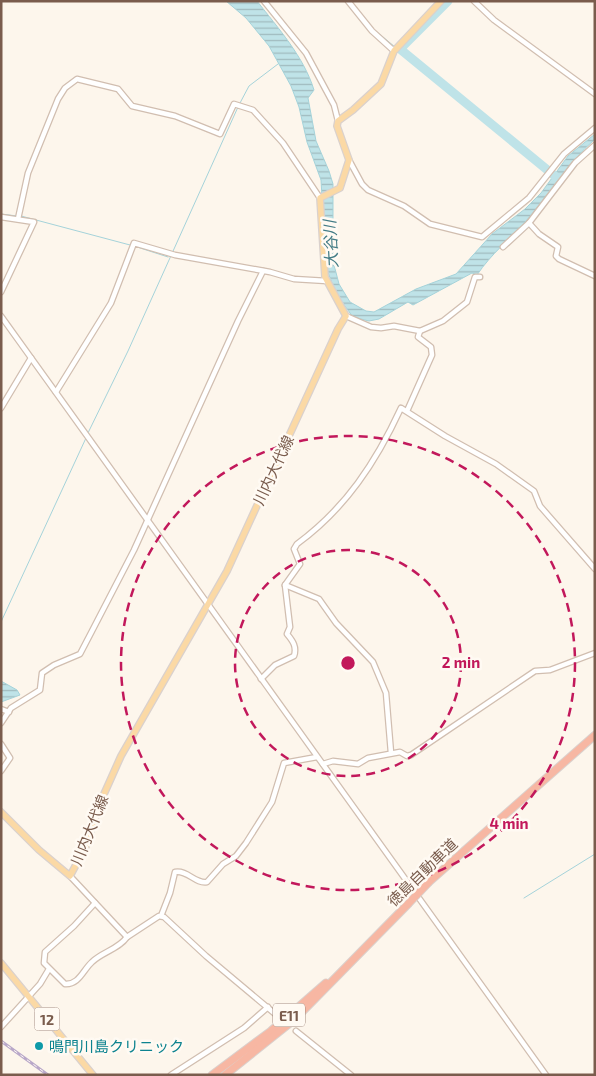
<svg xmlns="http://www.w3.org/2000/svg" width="596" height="1076" viewBox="0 0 596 1076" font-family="'Exo 2','Noto Sans JP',sans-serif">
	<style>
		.water { fill: url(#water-rules); stroke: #a5d3da }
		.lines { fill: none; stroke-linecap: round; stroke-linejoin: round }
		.stream { stroke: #a5d3da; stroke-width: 1 }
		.river { stroke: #bfe3e8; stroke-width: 9 }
		.minor-casing { stroke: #d1beb0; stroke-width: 7 }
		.major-casing { stroke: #dad1cd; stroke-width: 8 }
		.highway-casing { stroke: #dad1cd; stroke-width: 9 }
		.minor { stroke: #fff; stroke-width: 4.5 }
		.major { stroke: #fbd9a5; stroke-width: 5.5 }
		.highway { stroke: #f7b7a3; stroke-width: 7 }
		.rail-casing { stroke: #b9a8c9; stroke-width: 3 }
		.rail { stroke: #fffaf3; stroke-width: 1; stroke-dasharray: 4; stroke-linecap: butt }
		.highway-bridge-casing { stroke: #dad1cd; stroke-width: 9; stroke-linecap: butt }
		.highway-bridge { stroke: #f7b7a3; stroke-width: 7 }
		.ring { fill: none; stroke: #c2185b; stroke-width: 2.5; stroke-dasharray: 9 6 }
		.culture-dot { fill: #0f9aa8; stroke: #fffaf3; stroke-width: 2 }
		.labels { text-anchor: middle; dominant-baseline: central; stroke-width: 5; stroke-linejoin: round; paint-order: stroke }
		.shield { fill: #fffaf3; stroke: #a28b7f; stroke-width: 1 }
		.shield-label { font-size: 14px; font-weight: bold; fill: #7a5c4d }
		.street-label { font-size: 15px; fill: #7a5c4d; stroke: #fffaf3 }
		.culture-label { font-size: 15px; fill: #0d838f; stroke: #fffaf3; text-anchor: start }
		.water-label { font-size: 16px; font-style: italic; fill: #437c86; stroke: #fffaf3 }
		.centre { fill: #c2185b; stroke: #fffaf3; stroke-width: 2.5 }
		.ring-label { font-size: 15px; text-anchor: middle; font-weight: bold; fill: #c2185b; stroke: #fffaf3; stroke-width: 5; stroke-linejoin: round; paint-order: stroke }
	</style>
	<defs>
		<pattern id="water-rules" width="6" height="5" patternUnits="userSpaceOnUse" patternTransform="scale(1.25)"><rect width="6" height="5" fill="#bfe3e8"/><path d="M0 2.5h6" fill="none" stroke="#a0bbbe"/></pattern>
	</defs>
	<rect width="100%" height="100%" fill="#fdf6ec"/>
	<g class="water">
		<path d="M226 1H257C278 28 304 57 314 90L308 98 316 141 329 171 333 184V261L339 284 350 302 366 311 374 312 416 289 456 274 492 234 525 209 541 193 568 156 595 134V139C567 164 550 193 526 221 509 240 491 254 477 275L472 273 413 305 408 302 379 319 369 321 353 317 336 294 326 267 321 180 307 142 299 107 291 86 269 46 246 18Z"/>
		<path d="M1 681 17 690 20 695 1 702Z"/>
	</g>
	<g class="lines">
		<g class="stream">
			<path d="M371 27 395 47"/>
			<path d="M240 103 249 86 278 64"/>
			<path d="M1 214 17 216"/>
			<path d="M21 216 130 245"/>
			<path d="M134 246 168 257"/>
			<path d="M87 435 128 351 238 107"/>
			<path d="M1 622 86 438"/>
			<path d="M524 898 595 854"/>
		</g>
		<path class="river" d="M448 1 400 49 556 177"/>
		<g class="minor-casing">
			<g id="minor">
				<path d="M264 1 306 53 334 105 338 121"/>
				<path d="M348 1 372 31 394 51"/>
				<path d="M474 1 494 20 595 94"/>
				<path d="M349 160 362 184 368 190 404 206 430 224 482 237 529 198 564 154 595 128"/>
				<path d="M1 217 34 222 1 292"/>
				<path d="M18 219 28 173 58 99 65 88 77 79 118 89 132 106 175 116 220 134 234 104 253 110 283 143 320 198"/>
				<path d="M529 223 575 163 595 145"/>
				<path d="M503 247 529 223 539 234 558 247 556 256 559 259 595 276"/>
				<path d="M1 316 546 1075"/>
				<path d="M346 316 371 327 381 328 394 326 420 331 443 321 467 302 475 277H480"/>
				<path d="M56 392 111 303 134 243 175 255 270 272 294 279 327 281"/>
				<path d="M1 408 31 358"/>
				<path d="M407 411 432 355 431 347 418 337 420 331"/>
				<path d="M285 585 319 599 336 623 373 662 386 693 391 753"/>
				<path d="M261 679 275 665 294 656C297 647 293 641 287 634L290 627 285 585 300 564 294 549 297 544C346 508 376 462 401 408L445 436 496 464 534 491 540 506 595 569"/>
				<path d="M1 709 9 712"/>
				<path d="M1 723 11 708 40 690 42 673 54 665 80 654 92 631 134 550 238 321 263 271"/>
				<path d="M1 744 10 758 1 771"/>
				<path d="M323 764 333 761 358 764 368 758 400 752 407 756 411 755 535 671 550 670 595 653"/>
				<path d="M70 876 127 937 159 916 164 917 206 956 280 1018"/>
				<path d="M95 903 74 926 45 952 44 963 65 984C79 985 83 970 92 962 102 952 119 949 127 937"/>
				<path d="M161 916 170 893 175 872C188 870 195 884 207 882L223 864 236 856 246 843 272 802 284 763 317 757"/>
				<path d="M1 1027 40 984 49 969"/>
				<path d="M296 1031 351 1075"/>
				<path d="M171 1075 244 1028 268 1007"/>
			</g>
		</g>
		<g class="major-casing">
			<g id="major">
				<path d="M1 812 39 850 70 876 86 846 100 803 121 756 227 571 338 329 346 316 325 277 320 198 340 188 349 160 337 126 338 121 353 110 381 84 394 51 441 1"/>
				<path d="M1 963 93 1075"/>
			</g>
		</g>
		<g class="highway-casing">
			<g id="highway">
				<path d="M429 882 595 735"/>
				<path d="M212 1075 271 1031 326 983"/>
				<path d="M225 1075 295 1019 408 904"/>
			</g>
		</g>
		<use href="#minor" class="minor"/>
		<use href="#major" class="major"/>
		<use href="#highway" class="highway"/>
		<g class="rail-casing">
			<path id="rail" d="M1 1041 48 1075"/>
		</g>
		<use href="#rail" class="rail"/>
		<g class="highway-bridge-casing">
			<path id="highway-bridge" d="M408 904 429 882"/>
		</g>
		<use href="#highway-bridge" class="highway-bridge"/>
	</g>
	<g class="ring">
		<circle cx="348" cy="663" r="113"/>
		<circle cx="348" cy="663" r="227"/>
	</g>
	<circle class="culture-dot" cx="39" cy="1046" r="5"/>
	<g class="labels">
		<g class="shield">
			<rect x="273" y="1003.5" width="32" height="23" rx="4"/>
			<rect x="34.5" y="1007.5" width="25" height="23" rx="4"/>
		</g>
		<g class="shield-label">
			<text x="289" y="1015">E11</text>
			<text x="47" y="1019">12</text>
		</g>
		<g class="street-label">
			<text transform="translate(273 470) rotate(-65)">川内大代線</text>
			<text transform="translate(89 830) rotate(-68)">川内大代線</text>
			<text transform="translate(422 872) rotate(-44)">徳島自動車道</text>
		</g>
		<g class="culture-label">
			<text x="49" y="1046">鳴門川島クリニック</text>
		</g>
		<g class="water-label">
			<text transform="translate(330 244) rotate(-93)">大谷川</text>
		</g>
	</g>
	<circle cx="348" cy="663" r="8" class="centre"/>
	<g class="ring-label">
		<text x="461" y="668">2 min</text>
		<text x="509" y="829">4 min</text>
	</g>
	<rect width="596" height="1076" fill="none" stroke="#7a5c4d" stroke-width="5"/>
</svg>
